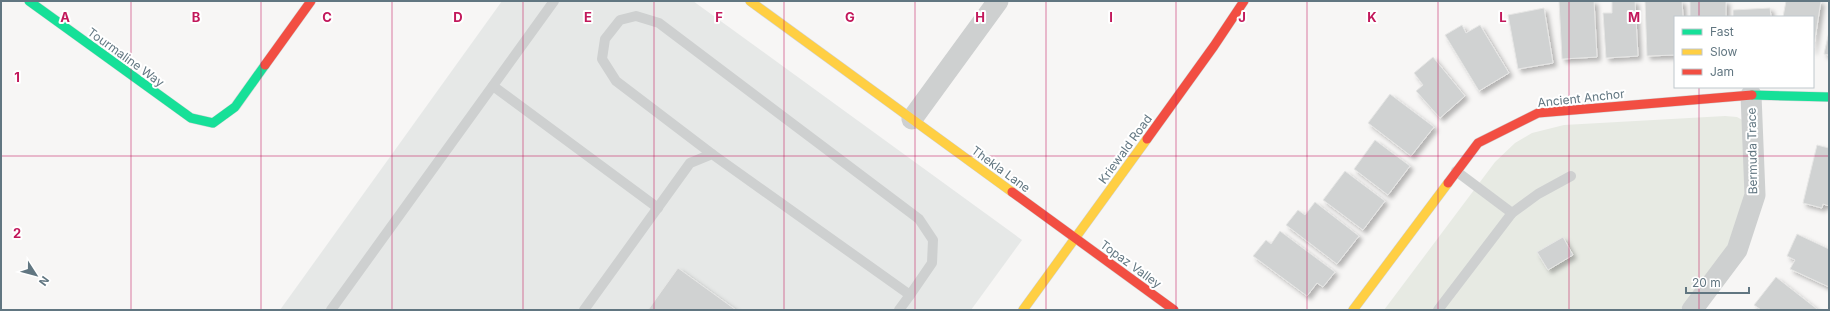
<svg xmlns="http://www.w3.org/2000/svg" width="1830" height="311" viewBox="0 0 1830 311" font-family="Inter,sans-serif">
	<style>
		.built { fill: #e6e8e7 }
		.green { fill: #e7eae3 }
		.building { fill: #d0d2d2; stroke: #e6e6e5; filter: url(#shadow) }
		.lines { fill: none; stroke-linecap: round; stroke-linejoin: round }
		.fast-casing { stroke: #d0d3d4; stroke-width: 10 }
		.slow-casing { stroke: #d0d3d4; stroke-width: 10 }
		.jam-casing { stroke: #d0d3d4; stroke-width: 10 }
		.lane { stroke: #ced0d0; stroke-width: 10 }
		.street { stroke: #ced0d0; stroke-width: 21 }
		.fast { stroke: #16e098; stroke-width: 9 }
		.slow { stroke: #ffcf43; stroke-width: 9 }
		.jam { stroke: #f24e42; stroke-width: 9 }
		.grid { fill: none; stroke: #c2185b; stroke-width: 1; stroke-opacity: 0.55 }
		.labels { text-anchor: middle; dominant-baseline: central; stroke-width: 4; stroke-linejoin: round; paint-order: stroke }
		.street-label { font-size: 12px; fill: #617681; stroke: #fff }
		.grid-label { font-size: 13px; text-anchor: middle; font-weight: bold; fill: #c2185b; stroke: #fff; stroke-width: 4; stroke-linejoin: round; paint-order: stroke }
	</style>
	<defs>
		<filter id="shadow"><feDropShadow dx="3.5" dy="3.5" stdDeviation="2" flood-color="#0004"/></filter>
	</defs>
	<rect width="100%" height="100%" fill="#f7f6f5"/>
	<path class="built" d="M502 1H693L1022 240 971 310H280Z"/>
	<path class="green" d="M1725 116 1737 117 1744 121 1746 200 1727 247 1680 310H1384L1495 162 1515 143 1532 133 1564 125Z"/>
	<g class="building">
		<path d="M1559 1H1594L1597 57 1562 59Z"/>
		<path d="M1612 1H1635L1638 56 1606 58 1603 13H1612Z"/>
		<path d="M1645 1H1682L1683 17H1675V55L1647 56Z"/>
		<rect x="1690" y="1" width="36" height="16"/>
		<path d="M1786 1H1821L1813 51V17H1783Z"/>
		<path d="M1544 8 1553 63 1518 69 1508 15Z"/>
		<path d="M1770 8 1771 17H1733V10Z"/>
		<path d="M1462 25 1466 33 1480 25 1509 73 1479 91 1445 35Z"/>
		<path d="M1829 32V55L1824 54Z"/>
		<path d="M1433 57 1465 96 1440 118 1416 91 1423 85 1414 73Z"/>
		<path d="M1390 94 1434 127 1411 156 1368 123Z"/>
		<path d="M1375 140 1410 166 1388 195 1354 169Z"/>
		<path d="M1817 145 1829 148V206L1823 204 1822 208 1803 203Z"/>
		<path d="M1345 171 1385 201 1363 230 1323 200Z"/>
		<path d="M1315 202 1359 236 1337 264 1286 225 1298 210 1305 215Z"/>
		<path d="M1280 231 1335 272 1323 287 1317 283 1307 296 1253 256 1266 240 1271 244Z"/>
		<path d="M1797 234 1829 249V287L1790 269 1795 260 1787 256Z"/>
		<path d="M1563 237 1573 255 1548 270 1537 252Z"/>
		<path d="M678 268 736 310H648Z"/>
		<path d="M1776 277 1817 309 1816 310H1761L1754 305Z"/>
	</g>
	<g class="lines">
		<g class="fast-casing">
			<g id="fast">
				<path d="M29 1 191 118 213 123 235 107 265 65"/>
				<path d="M1752 95 1829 97"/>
			</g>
		</g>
		<g class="slow-casing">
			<g id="slow">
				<path d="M750 1 1012 192"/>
				<path d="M1023 310 1147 139"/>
				<path d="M1353 310 1448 183"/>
			</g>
		</g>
		<g class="jam-casing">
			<g id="jam">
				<path d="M265 65 311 1"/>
				<path d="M1147 139 1214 46 1244 1"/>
				<path d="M1448 183 1478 143 1538 113 1752 95"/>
				<path d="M1012 192 1174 310"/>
			</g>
		</g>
		<g class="lane">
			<path d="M493 86 658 208"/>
			<path d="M712 154 616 81 602 59 605 39 620 20 636 16 659 23 919 219 933 240 932 263 910 295"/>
			<path d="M1456 171 1512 213"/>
			<path d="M331 310 554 1"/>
			<path d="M584 310 690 163 712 154 910 295 899 310"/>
			<path d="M1438 310 1512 213 1538 194 1571 176"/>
		</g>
		<g class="street">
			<path d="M912 119 998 1"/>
			<path d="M1692 310 1737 250 1755 195 1751 95"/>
		</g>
		<use href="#fast" class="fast"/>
		<use href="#slow" class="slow"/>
		<use href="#jam" class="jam"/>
	</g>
	<path class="grid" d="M131 1V310M261 1V310M392 1V310M523 1V310M654 1V310M784 1V310M915 1V310M1046 1V310M1176 1V310M1307 1V310M1438 1V310M1569 1V310M1699 1V17M1699 87V310M1 156H1829"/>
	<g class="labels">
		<g class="street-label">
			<text transform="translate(126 57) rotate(36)">Tourmaline Way</text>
			<text transform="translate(1581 98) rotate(-6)">Ancient Anchor</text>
			<text transform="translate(1125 149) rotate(-54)">Kriewald Road</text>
			<text transform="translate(1752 151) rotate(-91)">Bermuda Trace</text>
			<text transform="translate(1001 169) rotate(36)">Thekla Lane</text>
			<text transform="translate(1131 264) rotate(36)">Topaz Valley</text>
		</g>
	</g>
	<g class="grid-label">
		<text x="65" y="22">A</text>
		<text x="196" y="22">B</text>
		<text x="327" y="22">C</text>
		<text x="458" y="22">D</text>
		<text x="588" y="22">E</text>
		<text x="719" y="22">F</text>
		<text x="850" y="22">G</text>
		<text x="980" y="22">H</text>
		<text x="1111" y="22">I</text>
		<text x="1242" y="22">J</text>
		<text x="1372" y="22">K</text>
		<text x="1503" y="22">L</text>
		<text x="1634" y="22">M</text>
		<text x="17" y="82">1</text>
		<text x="17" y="238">2</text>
	</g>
	<rect width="1830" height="311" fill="none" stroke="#617681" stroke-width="4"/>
	<rect x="1674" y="16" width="140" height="72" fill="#ffffff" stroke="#c0c8cd"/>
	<rect x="1682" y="29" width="20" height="6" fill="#16e098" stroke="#c0c8cd"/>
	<text x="1710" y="36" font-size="12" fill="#617681">Fast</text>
	<rect x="1682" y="49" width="20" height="6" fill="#ffcf43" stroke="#c0c8cd"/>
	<text x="1710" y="56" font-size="12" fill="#617681">Slow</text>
	<rect x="1682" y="69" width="20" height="6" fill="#f24e42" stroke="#c0c8cd"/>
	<text x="1710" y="76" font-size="12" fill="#617681">Jam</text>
	<g transform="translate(36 275) rotate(126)" stroke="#ffffff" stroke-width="3" paint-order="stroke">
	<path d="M0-3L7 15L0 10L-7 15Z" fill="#617681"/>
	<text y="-6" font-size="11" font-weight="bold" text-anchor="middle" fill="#617681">N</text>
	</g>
	<path d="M1686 287v6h63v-6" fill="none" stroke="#617681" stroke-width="2"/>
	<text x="1692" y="287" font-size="12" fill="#617681" stroke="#ffffff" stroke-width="3" paint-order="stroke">20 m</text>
</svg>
